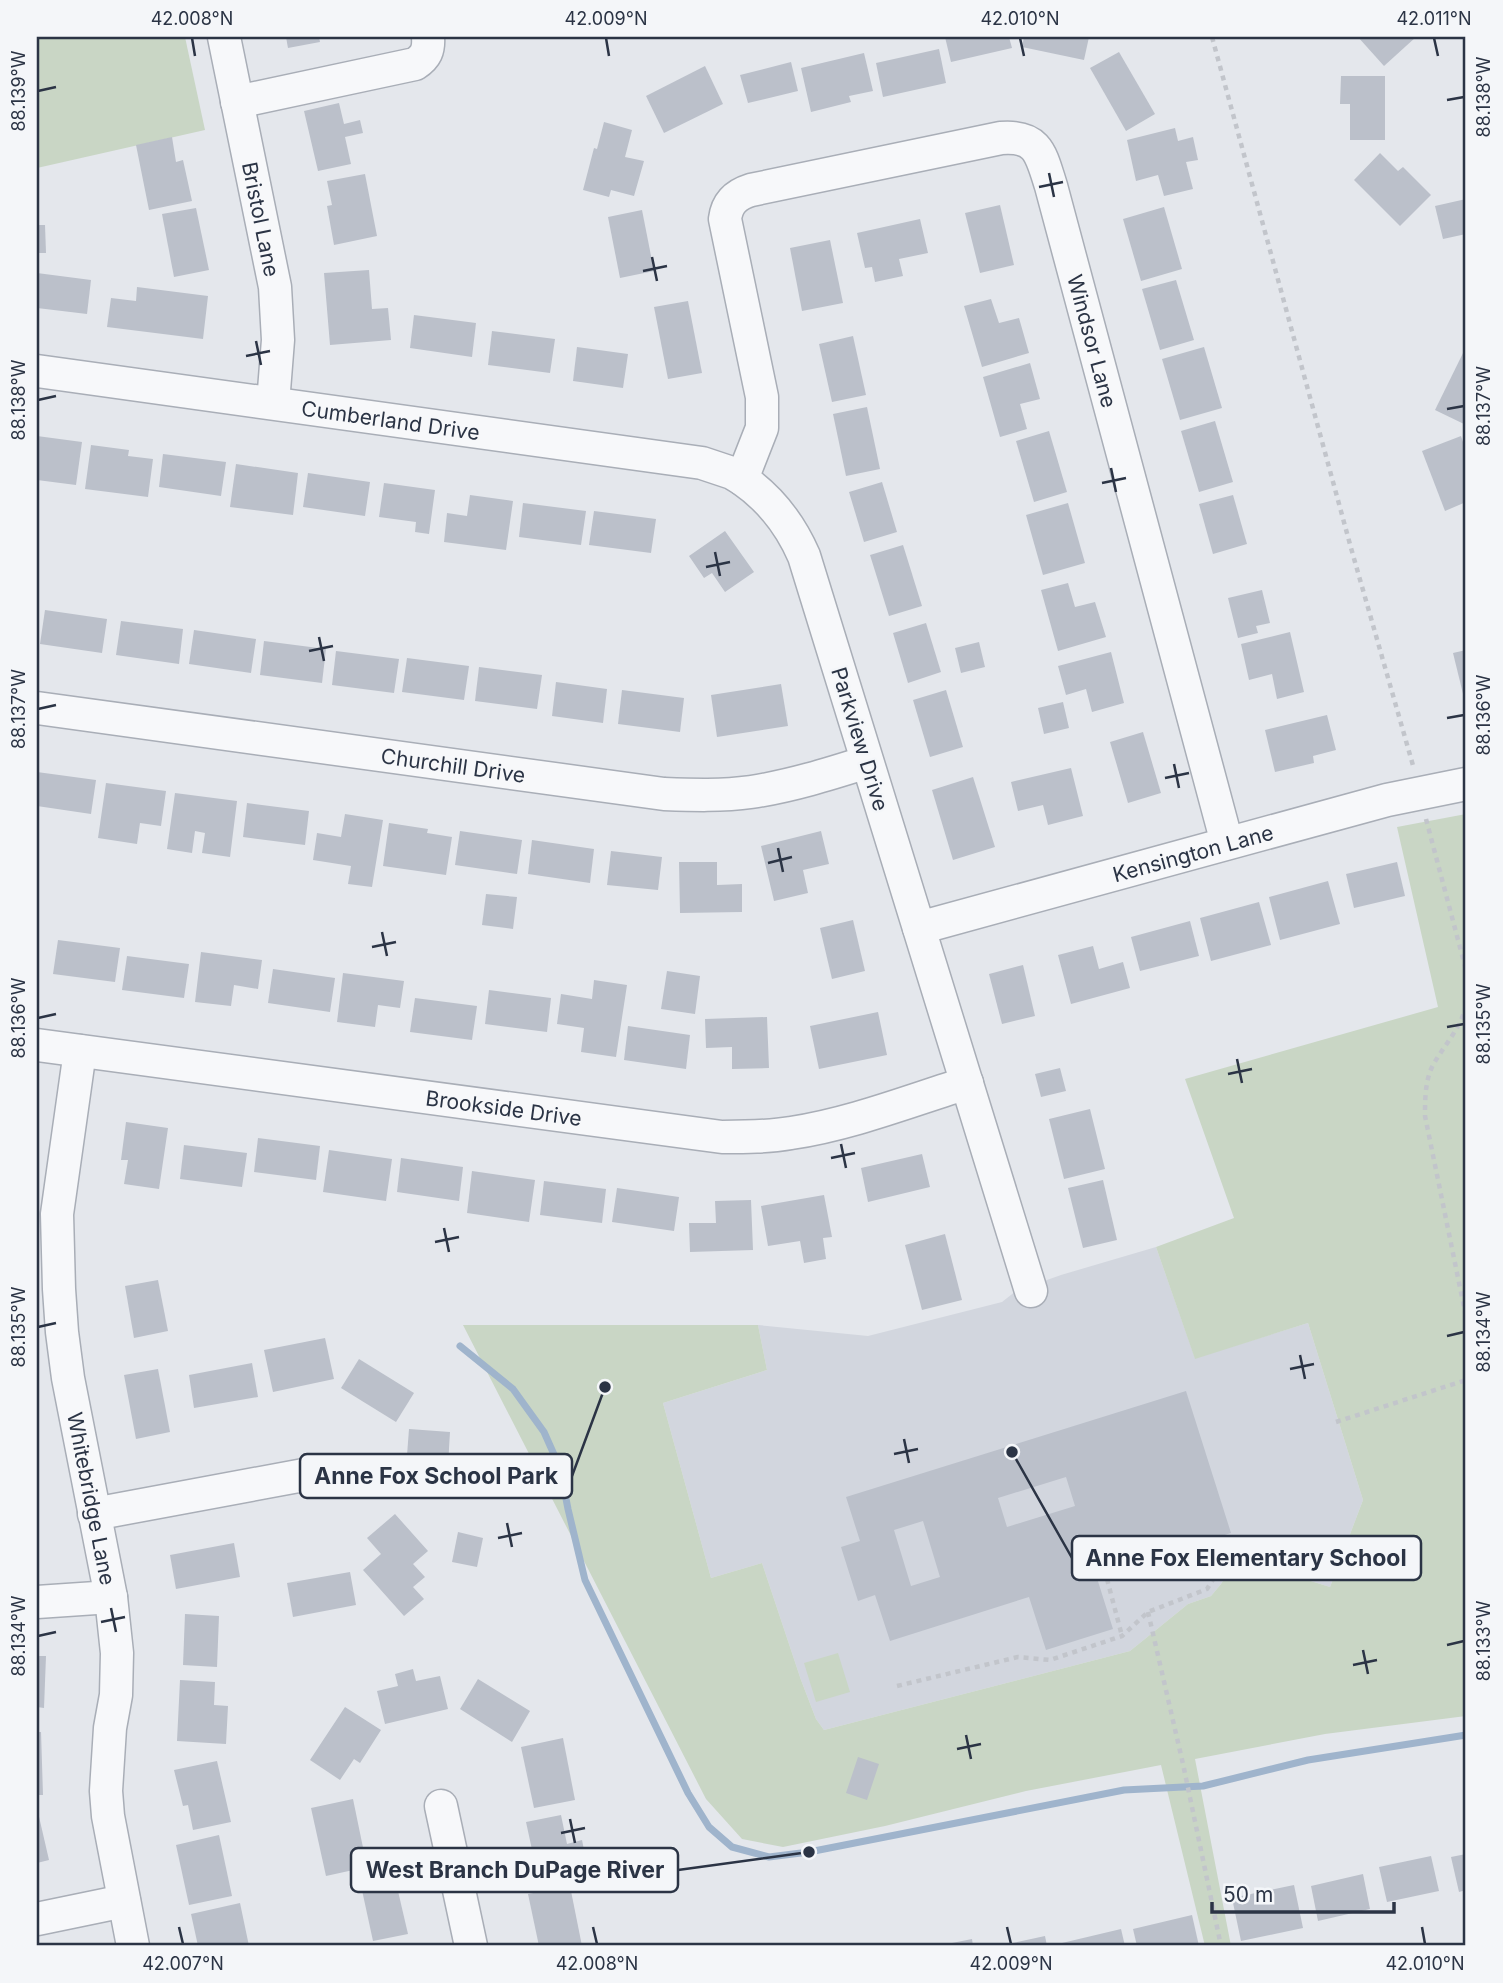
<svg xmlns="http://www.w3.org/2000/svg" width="1503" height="1983" viewBox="0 0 1503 1983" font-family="Inter,sans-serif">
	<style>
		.built { fill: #d2d6de }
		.green { fill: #c9d6c5 }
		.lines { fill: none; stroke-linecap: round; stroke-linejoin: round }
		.stream { stroke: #9fb4cc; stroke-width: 7 }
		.building { fill: #bbc0ca; fill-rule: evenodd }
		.minor-casing { stroke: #a9aeb7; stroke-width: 35 }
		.path { stroke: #c2c5cb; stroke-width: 4.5; stroke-dasharray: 5 5; stroke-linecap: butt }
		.minor { stroke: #f7f8fa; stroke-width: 32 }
		.ticks { fill: none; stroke: #2b3445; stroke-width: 2.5 }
		.labels { text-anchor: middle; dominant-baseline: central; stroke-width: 5; stroke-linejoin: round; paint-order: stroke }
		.street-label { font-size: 21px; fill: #2b3445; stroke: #f4f6f9 }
		.leader { fill: none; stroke: #2b3445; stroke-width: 2.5 }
		.callout-dot { fill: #2b3445; stroke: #f4f6f9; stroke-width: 2.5 }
		.callout { fill: #f4f6f9; stroke: #2b3445; stroke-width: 2.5 }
		.callout-label { font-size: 23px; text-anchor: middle; font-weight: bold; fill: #2b3445 }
		.neatline { fill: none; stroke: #2b3445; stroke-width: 2.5 }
		.ticks-label { font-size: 18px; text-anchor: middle; fill: #2b3445 }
	</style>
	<rect width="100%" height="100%" fill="#e4e7ec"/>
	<path class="built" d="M1156 1247 1195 1358 1308 1323 1363 1500 1330 1587 1237 1558 1221 1584 1211 1596 1188 1604 1130 1651 824 1730 816 1719 801 1680 762 1563 711 1578 663 1403 767 1370 758 1325 868 1336 1002 1302 1016 1291 1061 1275Z"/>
	<g class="green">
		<path d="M37 37H185L205 130 37 168Z"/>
		<path d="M1466 814V1716L1325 1734 1195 1759 1231 1946H1205L1161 1765 1026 1791 885 1826 783 1847 742 1839 706 1799 463 1325H758L767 1370 663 1403 711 1578 762 1563 801 1680 816 1719 824 1730 1130 1651 1188 1604 1211 1596 1221 1584 1237 1558 1330 1587 1363 1500 1308 1323 1195 1359 1156 1247 1234 1218 1185 1079 1438 1007 1397 827Z"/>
		<path d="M838 1653 850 1692 816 1702 804 1663Z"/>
	</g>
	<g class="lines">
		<path class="stream" d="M460 1346 513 1389 544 1432 560 1468 568 1509 585 1580 688 1793 709 1827 732 1847 769 1857 809 1852 1124 1790 1203 1786 1308 1760 1466 1735"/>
	</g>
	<g class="building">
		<path d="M286 37H319L320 42 288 48Z"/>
		<path d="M945 37H1009L1012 48 951 62Z"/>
		<path d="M1024 37H1089L1084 60 1022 47Z"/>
		<path d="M1358 37H1416L1384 66Z"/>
		<path d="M939 49 946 83 883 97 876 63Z"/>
		<path d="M1119 52 1155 114 1126 131 1090 68Z"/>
		<path d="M864 53 873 91 849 96 851 102 811 112 801 68Z"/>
		<path d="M791 62 798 91 748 103 740 75Z"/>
		<path d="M705 66 723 104 664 133 646 96Z"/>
		<path d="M1341 76H1385V140H1350V104H1340Z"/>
		<path d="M339 103 344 124 360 120 363 133 345 137 351 164 318 171 304 111Z"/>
		<path d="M604 122 632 130 625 157 644 161 634 196 611 190 609 197 583 190 594 148 597 149Z"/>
		<path d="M1175 128 1178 141 1193 137 1198 160 1186 162 1193 189 1164 196 1158 175 1136 181 1127 140Z"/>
		<path d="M172 137 176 162 183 160 192 201 149 210 136 145Z"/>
		<path d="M1380 153 1398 171 1403 167 1431 195 1400 226 1354 180Z"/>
		<path d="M365 174 377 236 334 245 327 206 332 205 327 181Z"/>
		<path d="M1466 199V234L1443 239 1435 206Z"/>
		<path d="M1000 205 1014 265 980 273 965 213Z"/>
		<path d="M1164 207 1182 269 1141 281 1123 219Z"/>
		<path d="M196 208 209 270 174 277 162 214Z"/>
		<path d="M642 210 654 271 620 278 608 217Z"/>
		<path d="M920 219 928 253 899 259 903 276 875 282 872 267 865 268 857 233Z"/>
		<path d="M37 225H45L46 253H37Z"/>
		<path d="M830 240 843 303 802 311 790 248Z"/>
		<path d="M369 270 372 309 388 308 391 340 330 345 324 273Z"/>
		<path d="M37 273 91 280 87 314 37 308Z"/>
		<path d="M1176 280 1194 340 1160 350 1142 289Z"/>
		<path d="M137 287 208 296 203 339 107 327 111 298 136 301Z"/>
		<path d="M991 299 999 323 1019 318 1029 353 982 367 964 306Z"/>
		<path d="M688 301 702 373 668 379 654 307Z"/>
		<path d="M414 315 476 323 472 357 410 348Z"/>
		<path d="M492 331 555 339 550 373 488 365Z"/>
		<path d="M853 336 866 395 832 402 819 344Z"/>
		<path d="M577 347 628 354 623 388 573 381Z"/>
		<path d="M1204 347 1222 408 1180 420 1162 359Z"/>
		<path d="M1464 351 1466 352V425L1435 410Z"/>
		<path d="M1030 363 1040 399 1020 404 1027 429 1000 437 983 377Z"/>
		<path d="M867 407 880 469 846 476 833 414Z"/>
		<path d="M1215 421 1233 482 1199 492 1181 431Z"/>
		<path d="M1049 431 1067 492 1034 502 1016 441Z"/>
		<path d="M37 436 82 442 76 485 37 480Z"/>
		<path d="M1461 436 1466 451V502L1445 511 1422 451Z"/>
		<path d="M91 445 129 450 128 456 153 459 148 497 85 489Z"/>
		<path d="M163 454 226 462 221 496 159 487Z"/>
		<path d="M236 464 298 473 293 515 230 507Z"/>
		<path d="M308 473 370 482 365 516 303 507Z"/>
		<path d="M882 482 897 532 864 542 849 492Z"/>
		<path d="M384 483 435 490 429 534 415 532 416 522 379 517Z"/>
		<path d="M470 495 513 501 506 550 444 542 447 513 467 516Z"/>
		<path d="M1233 495 1247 544 1213 554 1199 504Z"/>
		<path d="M523 503 586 511 581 545 519 537Z"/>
		<path d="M1068 503 1085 563 1043 575 1026 515Z"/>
		<path d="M594 511 656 519 651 553 589 545Z"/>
		<path d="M725 531 754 572 725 592 712 573 704 578 689 556Z"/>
		<path d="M903 545 922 606 889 616 870 555Z"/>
		<path d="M1068 583 1075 607 1095 602 1106 637 1058 651 1041 590Z"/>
		<path d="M1262 590 1270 623 1256 626 1258 633 1238 638 1228 598Z"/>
		<path d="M45 610 107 619 102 653 40 644Z"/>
		<path d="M121 621 183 629 179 664 116 655Z"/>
		<path d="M926 623 941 672 908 683 893 633Z"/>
		<path d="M194 630 256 639 251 673 189 664Z"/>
		<path d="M1290 632 1304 692 1277 699 1272 674 1249 680 1241 644Z"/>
		<path d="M264 641 326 649 322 683 260 675Z"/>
		<path d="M979 642 985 667 961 673 955 648Z"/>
		<path d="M1466 650V702H1465L1453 653Z"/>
		<path d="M336 651 399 659 394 693 332 685Z"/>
		<path d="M1111 652 1124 703 1092 712 1086 689 1066 695 1058 666Z"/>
		<path d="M407 658 469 666 464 700 402 692Z"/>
		<path d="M479 667 542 675 537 709 475 701Z"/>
		<path d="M556 682 607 689 603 723 552 716Z"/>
		<path d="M781 684 788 726 717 737 711 695Z"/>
		<path d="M622 690 684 698 680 732 618 724Z"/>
		<path d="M946 690 963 747 930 757 913 700Z"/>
		<path d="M1063 702 1069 728 1044 734 1038 708Z"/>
		<path d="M1327 715 1336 750 1313 756 1314 763 1275 772 1265 730Z"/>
		<path d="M1143 732 1161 793 1128 803 1110 742Z"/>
		<path d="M1071 768 1083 816 1048 825 1043 805 1018 811 1011 782Z"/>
		<path d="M37 772 96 780 91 814 37 806Z"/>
		<path d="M973 777 995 847 953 860 932 790Z"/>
		<path d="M106 783 166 791 161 826 140 823 137 844 98 838Z"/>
		<path d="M175 793 237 801 230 857 202 853 205 833 195 831 192 853 167 849Z"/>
		<path d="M247 803 309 811 305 845 243 837Z"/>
		<path d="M345 814 383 820 372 887 348 884 351 866 313 860 317 833 341 837Z"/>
		<path d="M389 823 428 829 427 833 452 837 446 875 383 866Z"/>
		<path d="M460 831 522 840 517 874 455 865Z"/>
		<path d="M821 831 829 864 803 870 808 893 774 901 761 846Z"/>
		<path d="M532 840 594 849 590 883 528 874Z"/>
		<path d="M611 851 662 857 658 890 607 885Z"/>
		<path d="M679 862H717V885L742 884V912L680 913Z"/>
		<path d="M1397 862 1405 896 1354 908 1346 874Z"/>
		<path d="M1328 881 1340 924 1280 940 1269 897Z"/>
		<path d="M486 894 517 897 513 929 482 925Z"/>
		<path d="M1259 902 1271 945 1211 961 1200 918Z"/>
		<path d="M853 920 865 971 832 979 820 928Z"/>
		<path d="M1190 921 1199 956 1140 971 1131 937Z"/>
		<path d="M58 940 120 948 115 982 53 974Z"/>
		<path d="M1093 946 1099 969 1123 962 1130 988 1071 1004 1058 955Z"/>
		<path d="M201 952 262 960 258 989 234 985 231 1006 195 1002Z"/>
		<path d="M127 956 189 964 184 998 122 990Z"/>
		<path d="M1023 965 1035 1016 1002 1024 989 974Z"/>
		<path d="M273 969 335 978 330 1012 268 1003Z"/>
		<path d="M667 971 700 976 695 1014 661 1009Z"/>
		<path d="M343 973 404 981 400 1008 378 1005 375 1027 337 1022Z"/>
		<path d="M594 980 627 985 616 1057 581 1052 584 1028 557 1024 561 994 592 999Z"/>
		<path d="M489 990 551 998 547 1032 485 1024Z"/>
		<path d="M415 998 477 1006 472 1040 410 1032Z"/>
		<path d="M878 1012 887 1055 819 1069 810 1026Z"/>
		<path d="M767 1017 769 1068 732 1069V1047L706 1048 705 1019Z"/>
		<path d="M628 1026 690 1035 686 1069 624 1060Z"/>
		<path d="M1060 1068 1066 1091 1041 1097 1035 1074Z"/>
		<path d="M1090 1109 1105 1169 1064 1179 1049 1119Z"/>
		<path d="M126 1122 168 1128 159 1189 124 1184 128 1160H121Z"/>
		<path d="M258 1138 320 1146 316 1180 254 1172Z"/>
		<path d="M184 1145 247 1153 242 1187 180 1179Z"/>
		<path d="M329 1150 392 1159 386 1201 323 1192Z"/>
		<path d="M922 1154 930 1187 868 1202 861 1168Z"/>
		<path d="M401 1158 463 1167 459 1201 397 1192Z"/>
		<path d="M472 1171 535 1180 529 1222 467 1213Z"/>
		<path d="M1103 1180 1117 1240 1083 1248 1068 1188Z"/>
		<path d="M544 1181 606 1189 602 1223 540 1215Z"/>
		<path d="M617 1188 679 1197 674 1231 612 1222Z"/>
		<path d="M824 1195 832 1237 823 1238 826 1259 804 1263 800 1241 768 1246 761 1206Z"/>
		<path d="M751 1200 753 1250 690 1252 689 1223H716L715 1201Z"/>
		<path d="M945 1234 962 1300 922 1310 905 1245Z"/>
		<path d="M158 1280 168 1331 134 1338 125 1286Z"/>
		<path d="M325 1338 334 1379 273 1392 264 1350Z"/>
		<path d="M359 1359 414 1393 396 1422 341 1388Z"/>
		<path d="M252 1363 258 1397 194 1408 189 1375Z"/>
		<path d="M158 1369 170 1432 136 1439 124 1375Z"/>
		<path d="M1186 1391 1231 1533 1096 1575 1113 1629 1046 1650 1029 1597 890 1641 875 1595 858 1601 841 1547 860 1541 846 1497ZM1066 1477 1075 1506 1007 1527 998 1498ZM923 1521 940 1577 911 1586 894 1530Z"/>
		<path d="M409 1429 450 1432 446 1498 404 1495Z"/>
		<path d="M395 1514 428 1551 413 1564 425 1577 413 1587 424 1599 404 1616 363 1570 381 1554 367 1538Z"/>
		<path d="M458 1532 483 1538 477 1567 452 1562Z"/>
		<path d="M234 1543 240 1577 176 1589 170 1555Z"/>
		<path d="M350 1572 356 1605 293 1617 287 1583Z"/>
		<path d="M185 1614 219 1616 217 1667 183 1665Z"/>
		<path d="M37 1656H46L44 1708 37 1707Z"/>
		<path d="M413 1669 416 1681 440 1676 448 1709 385 1724 377 1691 398 1686 395 1674Z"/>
		<path d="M478 1679 530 1711 512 1742 460 1709Z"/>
		<path d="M180 1680 215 1682 214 1705 228 1706 226 1744 177 1741Z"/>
		<path d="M345 1707 381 1730 360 1763 354 1759 340 1780 310 1760Z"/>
		<path d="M37 1732H41L43 1795H37Z"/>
		<path d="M563 1738 575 1800 534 1808 521 1747Z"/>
		<path d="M858 1757 879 1764 867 1800 846 1793Z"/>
		<path d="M217 1761 231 1822 193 1830 188 1805 183 1806 174 1770Z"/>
		<path d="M353 1799 367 1867 326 1876 311 1808Z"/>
		<path d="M37 1808 49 1860 37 1863Z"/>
		<path d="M561 1815 567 1844 582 1840 586 1860 572 1863 574 1875 539 1882 526 1822Z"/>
		<path d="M219 1835 232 1896 189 1905 176 1845Z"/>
		<path d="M1466 1854V1890L1459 1892 1451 1857Z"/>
		<path d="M1431 1856 1439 1891 1387 1902 1379 1867Z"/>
		<path d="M394 1874 408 1934 373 1941 360 1881Z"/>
		<path d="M1363 1874 1370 1909 1318 1921 1311 1886Z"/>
		<path d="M1294 1885 1303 1928 1241 1941 1232 1898Z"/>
		<path d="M570 1886 582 1946H539L528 1894Z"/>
		<path d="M240 1903 249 1946H198L191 1914Z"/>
		<path d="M1192 1915 1199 1946H1137L1133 1929Z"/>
		<path d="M1121 1929 1125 1946H1063L1062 1943Z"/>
		<path d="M1045 1936 1047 1946H1004V1945Z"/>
		<path d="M972 1939 973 1946H942V1945Z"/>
	</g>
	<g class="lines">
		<g class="minor-casing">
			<g id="minor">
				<path id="s1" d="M224 37 275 287 278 340 273 403"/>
				<path d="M237 102 415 64C426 57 429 50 428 37"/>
				<path id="s2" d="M37 371 702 463 732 473 742 479"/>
				<path id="s3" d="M37 708 664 794C693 795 722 796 751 792 791 786 829 774 867 762"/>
				<path id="s4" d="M919 928 1387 800 1466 784"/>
				<path id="s5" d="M37 1045 722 1137C745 1137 768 1137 791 1133 851 1124 909 1101 967 1083"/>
				<path id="s6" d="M80 1051 57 1214 59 1289 62 1332 68 1378 111 1597 117 1653 116 1695 110 1728 106 1791 108 1816 133 1946"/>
				<path id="s7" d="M1031 1291 804 556C790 524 771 499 742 479L762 428V397L725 219C727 203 735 195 751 190L1001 138C1039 135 1041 155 1051 186L1227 843"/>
				<path d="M94 1514 320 1472"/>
				<path d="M37 1602 111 1597"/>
				<path d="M441 1806 471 1946"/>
				<path d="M37 1919 124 1901"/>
			</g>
		</g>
		<g class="path">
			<path d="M1212 37 1351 548 1414 769"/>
			<path d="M1426 819 1466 970"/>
			<path d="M1466 1005C1461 1029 1443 1046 1432 1067 1425 1082 1425 1100 1425 1116L1466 1317"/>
			<path d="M1336 1422 1466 1380"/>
			<path d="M1107 1579 1122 1636"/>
			<path d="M1148 1612 1183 1764 1221 1946"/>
			<path d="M897 1686 1018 1657 1050 1660 1122 1636 1148 1612 1207 1589 1235 1545"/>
		</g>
		<use href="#minor" class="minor"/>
	</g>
	<path class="ticks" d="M192 38 195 56M606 38 609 56M1020 38 1024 56M1434 38 1438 56M38 91 56 87M1447 100 1464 97M1049 173 1054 197M1039 187 1063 182M652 257 657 281M643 271 667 266M256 341 261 365M246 356 270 351M38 400 56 396M1447 409 1464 406M1111 468 1116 492M1102 483 1126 478M715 552 720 576M706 567 730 562M319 637 324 661M309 651 333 646M38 709 56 705M1447 718 1464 715M1174 764 1179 788M1165 778 1189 773M778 848 783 872M768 863 792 857M382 932 387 956M372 947 396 942M38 1018 56 1014M1447 1027 1464 1024M1237 1059 1242 1083M1228 1074 1252 1069M841 1144 846 1168M831 1158 855 1153M444 1228 449 1252M435 1242 459 1237M38 1327 56 1323M1447 1336 1464 1332M1300 1355 1305 1379M1290 1369 1314 1364M904 1439 909 1463M894 1454 918 1449M507 1523 512 1547M498 1538 522 1533M111 1608 116 1632M101 1622 125 1617M38 1636 56 1632M1447 1645 1464 1641M1363 1650 1368 1674M1353 1665 1377 1660M966 1735 971 1759M957 1749 981 1744M570 1819 575 1843M561 1833 585 1828M179 1927 183 1944M593 1927 597 1944M1007 1927 1011 1944M1422 1927 1425 1944"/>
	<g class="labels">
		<g class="street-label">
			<text stroke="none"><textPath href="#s1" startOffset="186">Bristol Lane</textPath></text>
			<text stroke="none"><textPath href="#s7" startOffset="1673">Windsor Lane</textPath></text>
			<text stroke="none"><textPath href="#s2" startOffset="357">Cumberland Drive</textPath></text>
			<text transform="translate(860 739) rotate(73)">Parkview Drive</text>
			<text stroke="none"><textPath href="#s3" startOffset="420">Churchill Drive</textPath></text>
			<text stroke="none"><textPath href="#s4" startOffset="284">Kensington Lane</textPath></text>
			<text stroke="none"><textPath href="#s5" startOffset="471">Brookside Drive</textPath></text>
			<text stroke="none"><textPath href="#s6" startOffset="452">Whitebridge Lane</textPath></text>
		</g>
	</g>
	<path class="leader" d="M605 1387L572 1476M1012 1452L1072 1558M809 1852L678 1870"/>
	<g class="callout-dot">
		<circle cx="605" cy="1387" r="7"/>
		<circle cx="1012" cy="1452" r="7"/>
		<circle cx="809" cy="1852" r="7"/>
	</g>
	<g class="callout">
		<rect x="300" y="1454" width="272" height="44" rx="7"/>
		<rect x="1072" y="1536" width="349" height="44" rx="7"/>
		<rect x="351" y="1848" width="327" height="44" rx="7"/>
	</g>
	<g class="callout-label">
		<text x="436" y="1484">Anne Fox School Park</text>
		<text x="1246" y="1566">Anne Fox Elementary School</text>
		<text x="515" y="1878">West Branch DuPage River</text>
	</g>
	<rect width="1503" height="1983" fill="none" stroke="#f4f6f9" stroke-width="77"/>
	<path d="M1212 1902v10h182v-10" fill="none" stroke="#2b3445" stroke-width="3.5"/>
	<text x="1223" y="1902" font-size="21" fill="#2b3445" stroke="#f4f6f9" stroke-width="5" paint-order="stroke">50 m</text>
	<rect x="38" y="38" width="1426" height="1906" class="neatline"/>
	<g class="ticks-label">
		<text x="192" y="25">42.008°N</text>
		<text x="606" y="25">42.009°N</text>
		<text x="1020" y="25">42.010°N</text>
		<text x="1434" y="25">42.011°N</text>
		<text transform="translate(19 91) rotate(-90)" y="6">88.139°W</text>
		<text transform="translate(1484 97) rotate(-90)" y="6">88.138°W</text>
		<text transform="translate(19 400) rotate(-90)" y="6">88.138°W</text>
		<text transform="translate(1484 406) rotate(-90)" y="6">88.137°W</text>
		<text transform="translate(19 709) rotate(-90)" y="6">88.137°W</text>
		<text transform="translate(1484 715) rotate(-90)" y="6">88.136°W</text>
		<text transform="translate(19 1018) rotate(-90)" y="6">88.136°W</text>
		<text transform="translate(1484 1024) rotate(-90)" y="6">88.135°W</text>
		<text transform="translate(19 1327) rotate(-90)" y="6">88.135°W</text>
		<text transform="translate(1484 1332) rotate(-90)" y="6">88.134°W</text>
		<text transform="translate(19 1636) rotate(-90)" y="6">88.134°W</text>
		<text transform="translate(1484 1641) rotate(-90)" y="6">88.133°W</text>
		<text x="183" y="1970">42.007°N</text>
		<text x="597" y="1970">42.008°N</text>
		<text x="1011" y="1970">42.009°N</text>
		<text x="1425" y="1970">42.010°N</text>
	</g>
</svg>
